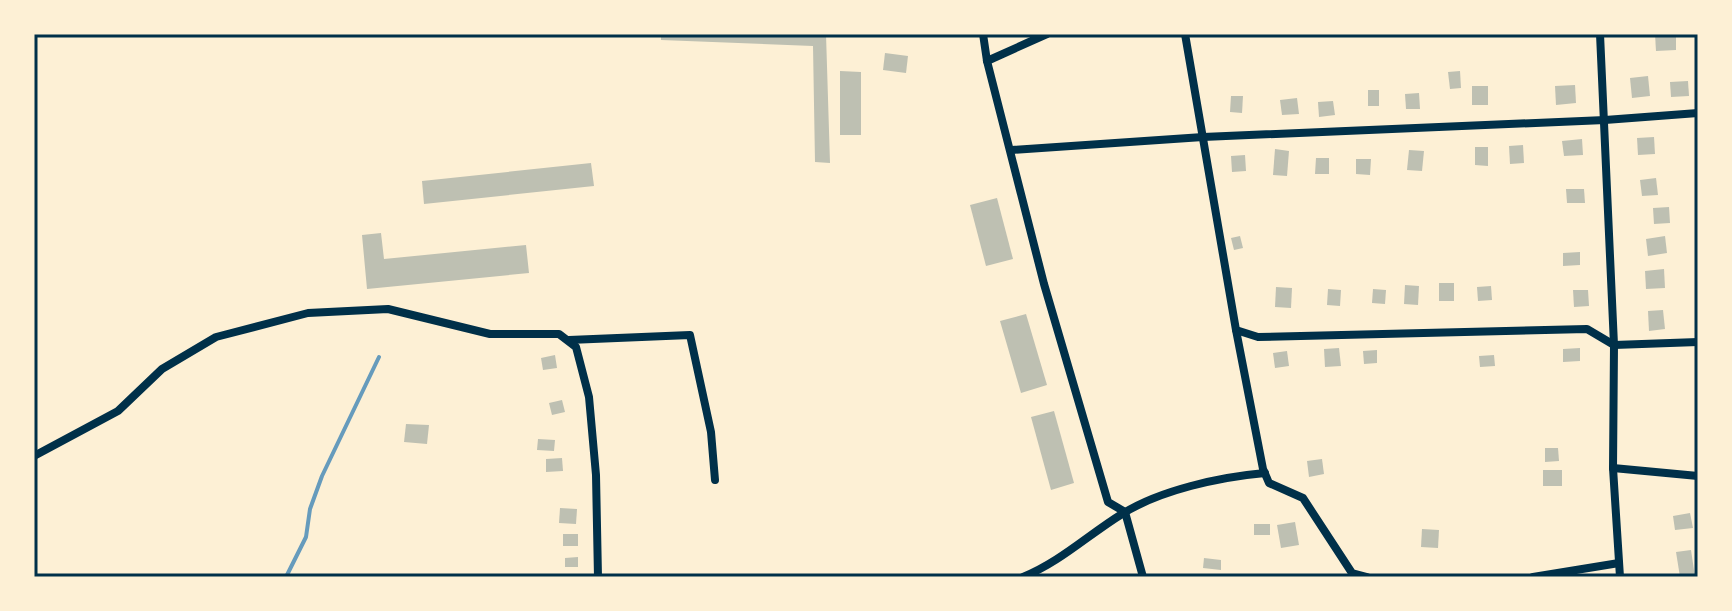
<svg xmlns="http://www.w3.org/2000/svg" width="1732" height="611" viewBox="0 0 1732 611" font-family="'Work Sans',sans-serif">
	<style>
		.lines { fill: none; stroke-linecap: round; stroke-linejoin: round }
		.stream { stroke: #669bbc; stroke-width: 4 }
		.building { fill: #bec0b2 }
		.minor { stroke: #003049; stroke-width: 8 }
		.neatline { fill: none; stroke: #003049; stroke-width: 3 }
	</style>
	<rect width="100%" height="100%" fill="#fdf0d5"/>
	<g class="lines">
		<path class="stream" d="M286 577 306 537 310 509 322 476 379 357"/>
	</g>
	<g class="building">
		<path d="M661 34H826L830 163 815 162 813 46 661 40Z"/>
		<path d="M1655 34H1676V50L1656 51Z"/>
		<path d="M885 53 908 56 906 73 883 70Z"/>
		<path d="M840 71 861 72V135H840Z"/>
		<path d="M1460 71 1461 88 1450 89 1448 72Z"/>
		<path d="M1648 76 1650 96 1632 98 1630 78Z"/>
		<path d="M1688 81 1689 96 1671 97 1670 82Z"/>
		<path d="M1575 85 1576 103 1556 105 1555 86Z"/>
		<rect x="1472" y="86" width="16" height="19"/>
		<rect x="1368" y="90" width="11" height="16"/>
		<path d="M1419 93 1420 109H1406L1405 94Z"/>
		<path d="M1231 96H1243L1242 113 1230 112Z"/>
		<path d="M1297 98 1299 114 1282 115 1280 100Z"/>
		<path d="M1333 101 1335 115 1319 117 1318 102Z"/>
		<path d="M1654 137 1655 154 1638 155 1637 138Z"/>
		<path d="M1582 139 1583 155 1564 156 1562 141Z"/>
		<path d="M1523 145 1524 163 1510 164 1509 146Z"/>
		<path d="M1475 147H1488V166L1475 165Z"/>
		<path d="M1275 149 1289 151 1287 176 1273 175Z"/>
		<path d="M1409 150 1424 151 1422 171 1407 170Z"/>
		<path d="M1245 155 1246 171 1232 172 1231 156Z"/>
		<path d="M1316 158H1329V174H1315Z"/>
		<path d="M1356 159H1371L1370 175 1356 174Z"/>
		<path d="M591 163 594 186 424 204 422 181Z"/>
		<path d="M1656 178 1658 195 1642 196 1640 180Z"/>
		<path d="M1566 189H1584L1585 203H1567Z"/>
		<path d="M997 198 1013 259 986 266 970 205Z"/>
		<path d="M1669 207 1670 223 1654 224 1653 208Z"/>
		<path d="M381 233 384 259 526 245 529 273 367 289 362 235Z"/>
		<path d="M1240 236 1243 248 1234 250 1231 238Z"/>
		<path d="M1665 236 1667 253 1648 256 1646 239Z"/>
		<path d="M1580 252V265L1563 266V253Z"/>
		<path d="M1664 269 1665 288 1646 289 1645 271Z"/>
		<rect x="1439" y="283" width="15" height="18"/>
		<path d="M1405 285 1419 286 1418 305 1404 304Z"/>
		<path d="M1491 286 1492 300 1478 301 1477 287Z"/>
		<path d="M1276 287 1292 288 1291 308 1275 307Z"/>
		<path d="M1328 289 1341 290 1340 306 1327 305Z"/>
		<path d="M1373 289 1386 290 1385 304 1372 303Z"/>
		<path d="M1573 290H1588L1589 306 1574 307Z"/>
		<path d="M1663 310 1665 329 1649 331 1648 311Z"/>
		<path d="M1026 314 1047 385 1021 393 1000 321Z"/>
		<path d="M1339 348 1341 366 1325 367 1324 349Z"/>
		<path d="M1580 348V361L1563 362V349Z"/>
		<path d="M1377 350V363L1364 364 1363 351Z"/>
		<path d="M1287 351 1289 366 1275 368 1273 353Z"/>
		<path d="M555 355 557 368 543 370 541 358Z"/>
		<path d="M1494 355 1495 366 1480 367 1479 356Z"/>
		<path d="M562 400 565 412 552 415 549 403Z"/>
		<path d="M1054 411 1074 483 1051 490 1031 417Z"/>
		<path d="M406 424 429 425 427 444 404 442Z"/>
		<path d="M538 439 555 440 554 451 537 450Z"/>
		<path d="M1545 448H1558L1559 461 1545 462Z"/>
		<path d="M562 458 563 471 546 472V459Z"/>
		<path d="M1322 459 1324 474 1309 477 1307 461Z"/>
		<rect x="1543" y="470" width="19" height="16"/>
		<path d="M560 508 577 509 576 524 559 523Z"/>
		<path d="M1690 513 1693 528 1675 530 1673 516Z"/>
		<path d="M1295 522 1299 545 1281 548 1277 525Z"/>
		<rect x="1254" y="524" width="16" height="11"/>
		<path d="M1422 529 1439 530 1438 548 1421 547Z"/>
		<rect x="563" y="534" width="15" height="12"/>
		<path d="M1691 550 1695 577H1680L1676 552Z"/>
		<path d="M578 557V567H565V558Z"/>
		<path d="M1204 558 1221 560V570L1203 568Z"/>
	</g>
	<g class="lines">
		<g class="minor">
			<path d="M983 34 987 61 1044 284 1108 502 1125 512 1143 577"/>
			<path d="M1185 34 1236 330 1258 337 1587 329 1614 345 1698 342"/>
			<path d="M1600 34 1614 345 1613 468 1620 577"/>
			<path d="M987 61 1047 34"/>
			<path d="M1012 150 1203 137 1605 120 1698 113"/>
			<path d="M1236 330 1263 469 1269 483 1303 498 1352 573 1367 577"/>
			<path d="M569 340 690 335 711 432 715 480"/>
			<path d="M34 456 118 411 162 369 216 337 308 313 388 309 490 334H559L576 347 589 397 596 475 598 577"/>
			<path d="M1613 468 1698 476"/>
			<path d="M1023 577C1060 562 1088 535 1122 514 1160 490 1220 477 1265 473"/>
			<path d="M1533 577 1619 563"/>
		</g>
	</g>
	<rect width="1732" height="611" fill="none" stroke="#fdf0d5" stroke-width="72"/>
	<rect x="36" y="36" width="1660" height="539" class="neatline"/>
</svg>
